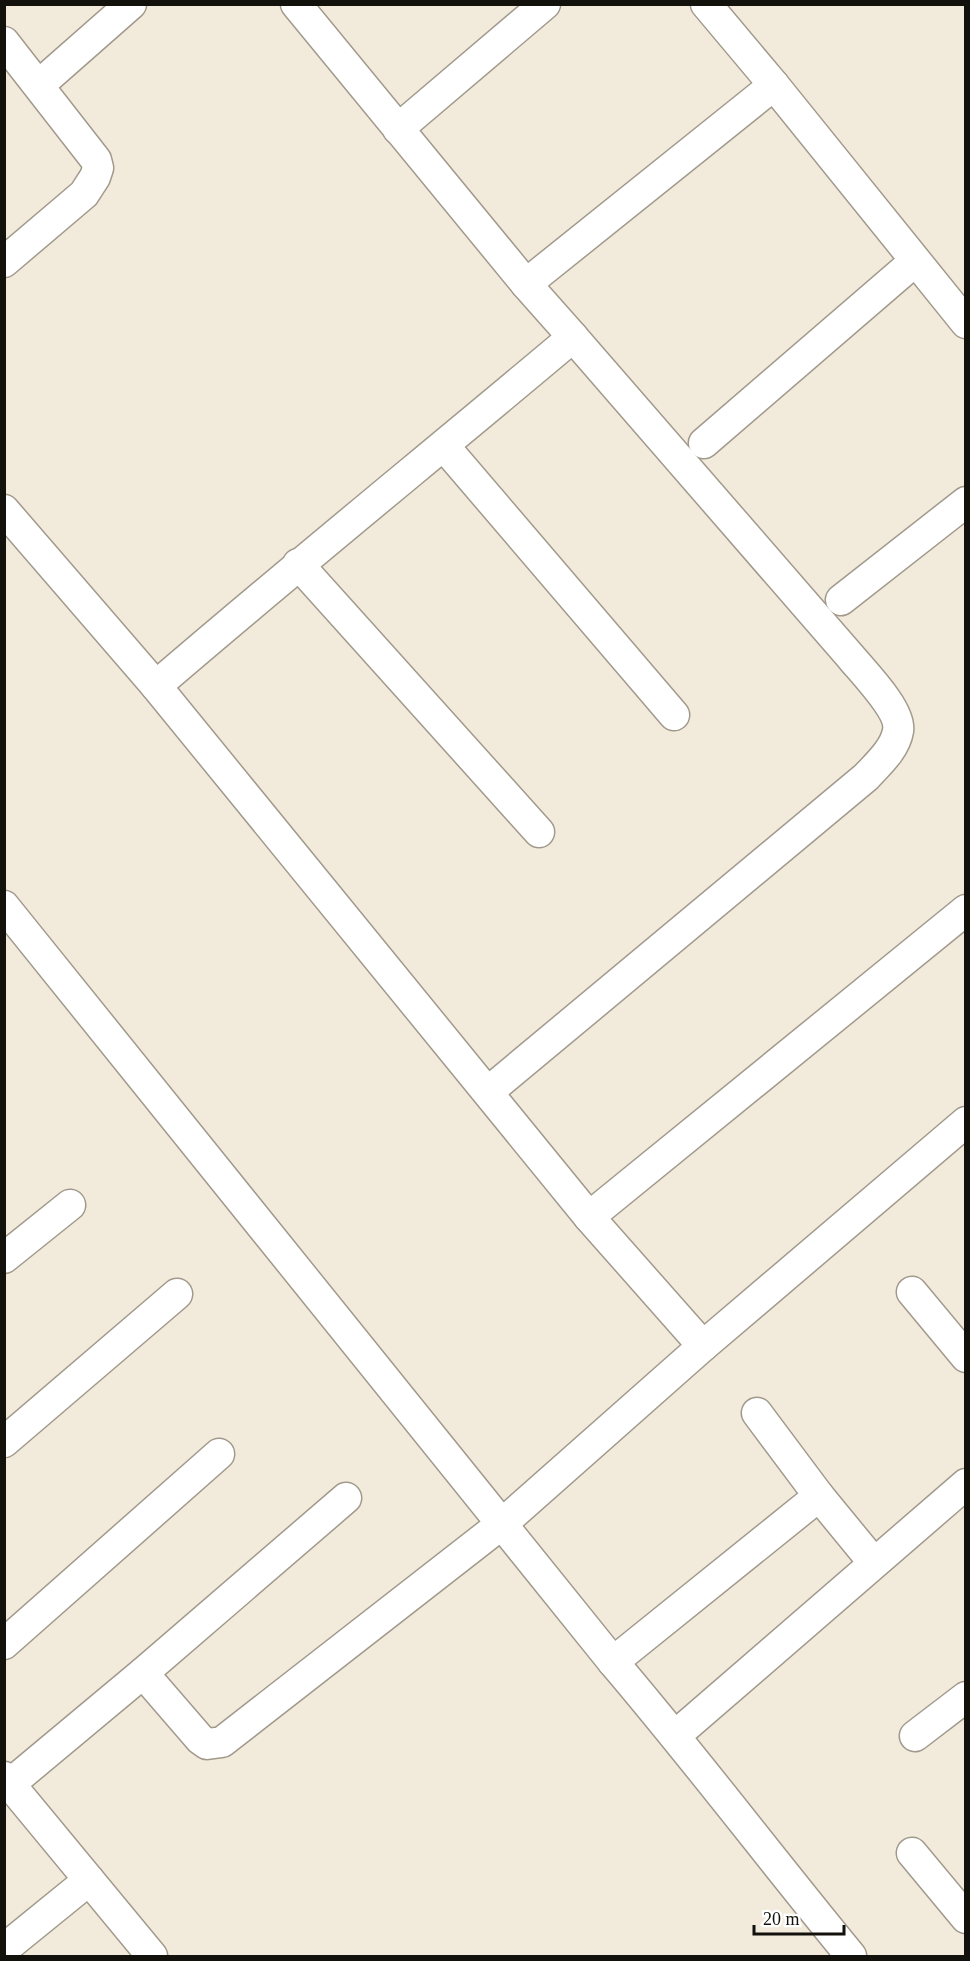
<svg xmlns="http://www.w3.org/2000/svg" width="970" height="1961" viewBox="0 0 970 1961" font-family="Georgia,serif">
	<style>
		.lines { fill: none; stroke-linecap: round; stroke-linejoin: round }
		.minor-casing { stroke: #a19a8c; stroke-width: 33 }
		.minor { stroke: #fff; stroke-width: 30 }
	</style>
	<rect width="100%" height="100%" fill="#f2ebdc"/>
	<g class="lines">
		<g class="minor-casing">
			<g id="minor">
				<path d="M296 4 526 284 573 337"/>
				<path d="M706 4 774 85 966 323"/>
				<path d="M4 42 96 160 98 168 95 177 84 194 4 262"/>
				<path d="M39 85 131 4"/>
				<path d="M398 129 545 4"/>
				<path d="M526 284 774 85"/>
				<path d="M704 443 914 262"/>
				<path d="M444 446 674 715"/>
				<path d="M4 510 156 686 589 1217 703 1346 503 1523 222 1742 207 1744 200 1739 143 1673"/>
				<path d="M298 564 539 832"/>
				<path d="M841 600 966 502"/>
				<path d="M156 686C293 568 434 454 573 337L850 656C863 672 902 711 898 731 895 749 878 764 866 777L488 1092"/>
				<path d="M4 906 613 1662C695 1758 771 1859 851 1956"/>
				<path d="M589 1217 966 910"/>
				<path d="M4 1258 70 1205"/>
				<path d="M912 1292 966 1357"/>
				<path d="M703 1346 966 1122"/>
				<path d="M757 1413 819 1496 874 1563"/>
				<path d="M4 1442 177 1294"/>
				<path d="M4 1644 219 1454"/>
				<path d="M613 1662 819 1496"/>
				<path d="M676 1735 966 1484"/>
				<path d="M915 1736 966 1697"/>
				<path d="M4 1777 152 1956"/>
				<path d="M10 1784 143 1673 346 1498"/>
				<path d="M912 1853 966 1918"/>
				<path d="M4 1949 89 1880"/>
			</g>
		</g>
		<use href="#minor" class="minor"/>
	</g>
	<rect width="970" height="1961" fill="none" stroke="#13110c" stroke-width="12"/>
	<path d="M754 1925v9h90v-9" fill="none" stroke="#13110c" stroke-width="3"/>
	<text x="763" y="1925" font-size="18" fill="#13110c" stroke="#ffffff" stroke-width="4.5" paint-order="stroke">20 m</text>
</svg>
